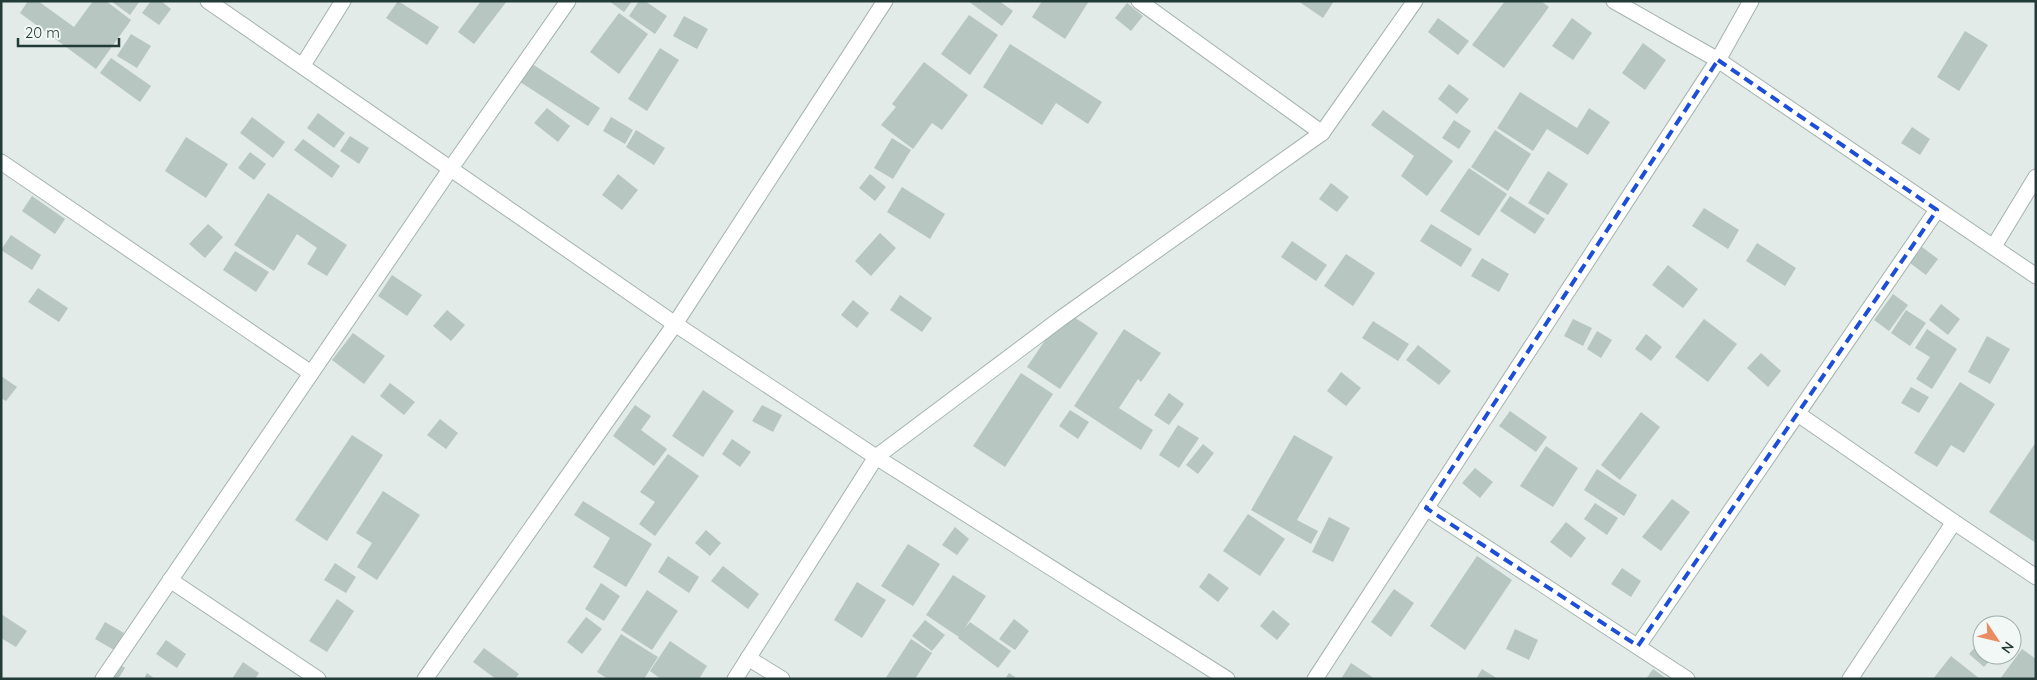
<svg xmlns="http://www.w3.org/2000/svg" width="2037" height="680" viewBox="0 0 2037 680" font-family="Quicksand,sans-serif">
	<style>
		.building { fill: #b7c6c1 }
		.lines { fill: none; stroke-linecap: round; stroke-linejoin: round }
		.minor-casing { stroke: #a5b3af; stroke-width: 17 }
		.minor { stroke: #fff; stroke-width: 15 }
		.marked { fill: none; stroke: #1d4ed8; stroke-width: 4; stroke-dasharray: 10 6; stroke-linejoin: round }
	</style>
	<rect width="100%" height="100%" fill="#e2ebe8"/>
	<g class="building">
		<path d="M28 1H38L74 27 93 1H106L131 20 96 69 20 13Z"/>
		<path d="M111 1H140L130 15Z"/>
		<path d="M151 1H161L171 9 159 25 142 13Z"/>
		<path d="M398 1 439 27 427 45 386 18Z"/>
		<path d="M481 1H507L474 44 458 32Z"/>
		<path d="M609 1H632L624 12Z"/>
		<path d="M639 1H645L667 16 655 34 629 16Z"/>
		<path d="M968 1H999L1013 11 1002 26Z"/>
		<path d="M1042 1H1089L1065 39 1032 17Z"/>
		<path d="M1298 1H1334L1323 18Z"/>
		<path d="M1505 1H1541L1549 7 1504 68 1472 45Z"/>
		<path d="M1127 3 1143 16 1131 31 1115 18Z"/>
		<path d="M619 13 648 34 619 74 590 52Z"/>
		<path d="M969 15 998 35 970 75 941 54Z"/>
		<path d="M684 16 708 29 697 49 673 36Z"/>
		<path d="M1438 18 1469 41 1458 55 1428 32Z"/>
		<path d="M1572 18 1592 33 1573 60 1552 46Z"/>
		<path d="M1965 31 1988 45 1959 91 1937 77Z"/>
		<path d="M131 34 151 46 137 68 117 56Z"/>
		<path d="M1643 43 1666 60 1645 90 1622 73Z"/>
		<path d="M1010 44 1102 102 1088 124 1056 103 1042 125 983 87Z"/>
		<path d="M660 48 679 60 647 111 628 99Z"/>
		<path d="M111 58 151 86 140 102 100 73Z"/>
		<path d="M526 60 600 108 588 126 514 78Z"/>
		<path d="M924 62 968 95 942 130 932 123 913 149 881 125 896 107 892 104Z"/>
		<path d="M1449 84 1469 99 1457 114 1438 99Z"/>
		<path d="M1520 92 1577 128 1589 108 1610 122 1588 155 1547 129 1533 151 1497 128Z"/>
		<path d="M547 108 570 126 558 142 534 123Z"/>
		<path d="M1383 110 1453 161 1427 196 1401 176 1414 156 1371 125Z"/>
		<path d="M318 113 345 133 334 148 307 128Z"/>
		<path d="M252 117 285 142 273 158 240 133Z"/>
		<path d="M611 117 633 130 625 144 603 131Z"/>
		<path d="M1454 120 1471 131 1459 149 1442 138Z"/>
		<path d="M1912 127 1930 139 1920 155 1901 143Z"/>
		<path d="M636 130 665 148 654 165 626 147Z"/>
		<path d="M1495 130 1531 154 1508 191 1471 167Z"/>
		<path d="M350 136 369 148 359 164 340 151Z"/>
		<path d="M186 137 228 164 206 198 165 171Z"/>
		<path d="M892 138 911 150 893 179 874 168Z"/>
		<path d="M303 139 340 166 332 178 294 150Z"/>
		<path d="M250 152 266 164 254 180 238 168Z"/>
		<path d="M1469 168 1507 194 1479 236 1440 211Z"/>
		<path d="M1548 171 1568 184 1548 215 1528 203Z"/>
		<path d="M618 174 638 190 622 210 602 195Z"/>
		<path d="M870 174 886 187 875 201 859 188Z"/>
		<path d="M1331 183 1349 197 1337 212 1319 199Z"/>
		<path d="M902 187 945 214 930 239 887 212Z"/>
		<path d="M268 193 347 245 327 276 307 264 317 248 297 234 274 271 234 245Z"/>
		<path d="M32 196 65 219 55 234 22 211Z"/>
		<path d="M1510 196 1545 219 1535 234 1500 211Z"/>
		<path d="M1704 208 1739 230 1728 249 1692 226Z"/>
		<path d="M208 224 223 237 205 258 189 244Z"/>
		<path d="M1431 224 1472 249 1461 267 1420 241Z"/>
		<path d="M880 233 896 248 871 276 855 261Z"/>
		<path d="M11 235 41 255 32 270 1 250Z"/>
		<path d="M1292 241 1327 265 1316 281 1281 257Z"/>
		<path d="M1757 243 1796 268 1785 286 1746 261Z"/>
		<path d="M1922 247 1938 259 1926 275 1910 263Z"/>
		<path d="M235 251 269 272 256 292 223 270Z"/>
		<path d="M1346 254 1375 273 1353 306 1324 286Z"/>
		<path d="M1482 258 1509 274 1499 292 1471 276Z"/>
		<path d="M1668 265 1698 289 1683 308 1652 285Z"/>
		<path d="M392 275 422 295 407 316 378 296Z"/>
		<path d="M38 288 68 308 59 322 28 302Z"/>
		<path d="M1893 294 1908 305 1889 331 1874 320Z"/>
		<path d="M900 295 932 318 922 332 890 310Z"/>
		<path d="M853 300 869 313 857 328 841 315Z"/>
		<path d="M1941 304 1960 319 1948 335 1929 320Z"/>
		<path d="M447 310 465 325 451 341 433 326Z"/>
		<path d="M1906 310 1926 323 1910 346 1891 333Z"/>
		<path d="M1065 311 1098 333 1060 389 1027 367Z"/>
		<path d="M1573 319 1592 328 1583 346 1564 336Z"/>
		<path d="M1704 319 1737 344 1708 382 1675 357Z"/>
		<path d="M1373 321 1409 344 1398 361 1362 338Z"/>
		<path d="M1124 329 1161 353 1141 382 1138 379 1119 408 1153 430 1141 450 1074 406Z"/>
		<path d="M1927 329 1957 349 1932 389 1916 379 1930 357 1915 348Z"/>
		<path d="M1597 331 1612 340 1601 358 1587 349Z"/>
		<path d="M353 333 385 356 364 384 332 360Z"/>
		<path d="M1646 334 1662 347 1651 361 1635 349Z"/>
		<path d="M1987 336 2010 349 1990 384 1968 372Z"/>
		<path d="M1418 345 1451 371 1439 385 1406 360Z"/>
		<path d="M1761 353 1781 371 1768 387 1747 368Z"/>
		<path d="M1341 372 1361 388 1346 406 1327 391Z"/>
		<path d="M1021 373 1053 394 1005 467 973 446Z"/>
		<path d="M1 376 17 387 6 401 1 398Z"/>
		<path d="M1960 382 1995 404 1964 453 1951 445 1937 467 1914 453Z"/>
		<path d="M390 383 415 402 404 415 380 396Z"/>
		<path d="M1911 387 1929 397 1919 413 1901 403Z"/>
		<path d="M703 390 734 411 703 457 672 436Z"/>
		<path d="M1169 393 1184 404 1169 425 1154 415Z"/>
		<path d="M635 405 651 416 641 430 667 449 654 466 613 436Z"/>
		<path d="M762 405 782 415 773 432 752 421Z"/>
		<path d="M1070 410 1089 422 1078 439 1059 426Z"/>
		<path d="M1510 411 1547 437 1536 452 1499 426Z"/>
		<path d="M1641 412 1660 427 1620 480 1601 465Z"/>
		<path d="M440 419 458 433 446 449 427 435Z"/>
		<path d="M1178 425 1199 438 1179 468 1159 455Z"/>
		<path d="M352 435 383 455 327 541 295 520Z"/>
		<path d="M1294 435 1333 457 1297 520 1318 531 1311 544 1251 510Z"/>
		<path d="M732 439 751 452 740 467 722 454Z"/>
		<path d="M2036 442V543L1989 512Z"/>
		<path d="M1203 444 1214 453 1198 474 1186 465Z"/>
		<path d="M1546 446 1578 468 1553 507 1520 486Z"/>
		<path d="M668 454 699 476 655 536 639 524 655 502 640 492Z"/>
		<path d="M1475 468 1493 482 1480 498 1462 483Z"/>
		<path d="M1597 469 1637 495 1624 516 1584 490Z"/>
		<path d="M383 491 420 515 377 580 357 567 372 543 356 533Z"/>
		<path d="M1672 499 1690 512 1661 551 1642 537Z"/>
		<path d="M583 501 652 544 626 587 593 567 610 538 574 515Z"/>
		<path d="M1595 503 1618 518 1607 535 1584 519Z"/>
		<path d="M1248 514 1285 539 1260 576 1223 551Z"/>
		<path d="M1329 517 1350 528 1333 562 1312 552Z"/>
		<path d="M1566 522 1586 538 1571 558 1550 542Z"/>
		<path d="M955 527 969 539 957 555 942 545Z"/>
		<path d="M706 530 721 543 710 556 695 543Z"/>
		<path d="M908 544 940 564 913 606 881 586Z"/>
		<path d="M668 556 699 577 689 593 658 572Z"/>
		<path d="M1477 556 1512 580 1465 650 1430 626Z"/>
		<path d="M335 563 356 577 346 593 324 580Z"/>
		<path d="M723 566 759 594 748 609 711 581Z"/>
		<path d="M1622 568 1641 581 1631 597 1611 584Z"/>
		<path d="M1209 573 1229 588 1218 602 1199 587Z"/>
		<path d="M953 575 986 596 964 629 970 622 1011 651 998 668 958 638 959 637 926 615Z"/>
		<path d="M857 582 886 600 862 638 834 620Z"/>
		<path d="M601 583 620 596 604 621 585 609Z"/>
		<path d="M1394 589 1414 603 1391 637 1371 622Z"/>
		<path d="M647 590 678 611 652 650 621 630Z"/>
		<path d="M337 599 354 611 327 652 309 641Z"/>
		<path d="M1273 610 1290 624 1277 640 1260 626Z"/>
		<path d="M1 614 27 631 16 647 1 638Z"/>
		<path d="M586 617 602 629 582 654 567 642Z"/>
		<path d="M1014 619 1029 631 1015 650 999 639Z"/>
		<path d="M925 620 945 635 932 651 912 636Z"/>
		<path d="M105 622 124 633 114 650 95 639Z"/>
		<path d="M1515 629 1538 640 1529 660 1506 649Z"/>
		<path d="M621 634 658 657 644 679H608L597 672Z"/>
		<path d="M911 639 932 653 915 679H885Z"/>
		<path d="M1982 639V655H1995L1984 667 1969 654Z"/>
		<path d="M166 640 186 654 177 668 156 654Z"/>
		<path d="M670 641 707 666 699 679H661L650 671Z"/>
		<path d="M484 648 519 674 515 679H496L473 662Z"/>
		<path d="M2022 649 2036 659V679H2000Z"/>
		<path d="M1951 656 1980 679H1933Z"/>
		<path d="M109 657 125 668 118 679H106L98 673Z"/>
		<path d="M243 662 259 673 255 679H232Z"/>
		<path d="M1351 663 1375 679H1341Z"/>
		<path d="M1482 669 1498 679H1476Z"/>
		<path d="M1653 669 1667 679H1646Z"/>
		<path d="M147 673 155 679H144Z"/>
		<path d="M1009 673 1018 679H1005Z"/>
	</g>
	<g class="lines">
		<g class="minor-casing">
			<g id="minor">
				<path d="M208 1 675 324 876 457 1227 679"/>
				<path d="M1139 1 1322 133"/>
				<path d="M1614 1 1718 60 1751 1"/>
				<path d="M303 65 343 1"/>
				<path d="M1 162 311 373"/>
				<path d="M1994 246 2036 177"/>
				<path d="M1798 414 1954 522"/>
				<path d="M1426 508 1687 679"/>
				<path d="M170 580 318 679"/>
				<path d="M1638 646 1937 210"/>
				<path d="M748 658 782 679"/>
				<path d="M103 679 451 168 568 1"/>
				<path d="M425 679 675 324 885 1"/>
				<path d="M735 679 876 457 1060 319 1322 133 1415 1"/>
				<path d="M1315 679 1718 60 2036 276"/>
				<path d="M1850 679 1954 522 2036 577"/>
			</g>
		</g>
		<use href="#minor" class="minor"/>
	</g>
	<path class="marked" d="M1718 60 1937 210 1638 646 1426 508Z"/>
	<rect width="2037" height="680" fill="none" stroke="#233b36" stroke-width="5"/>
	<g transform="translate(1997 640) rotate(125)"><circle r="24" fill="#f2f8f5" stroke="#9faca9"/>
	<path d="M0-4L9 19L0 12L-9 19Z" fill="#e98c62"/>
	<text y="-8" font-size="14" font-weight="bold" text-anchor="middle" fill="#233b36">N</text>
	</g>
	<path d="M18 38v8h101v-8" fill="none" stroke="#233b36" stroke-width="2.5"/>
	<text x="25" y="38" font-size="15" fill="#233b36" stroke="#f2f8f5" stroke-width="4" paint-order="stroke">20 m</text>
</svg>
